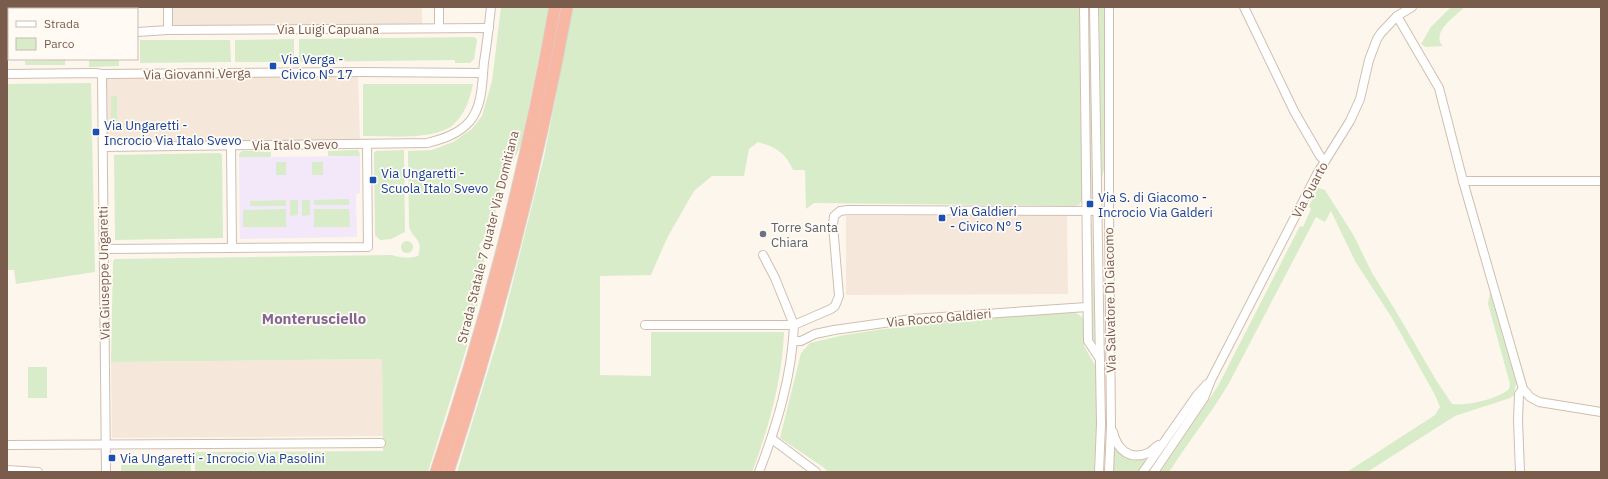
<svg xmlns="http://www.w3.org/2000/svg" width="1608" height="479" viewBox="0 0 1608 479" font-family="'IBM Plex Sans',sans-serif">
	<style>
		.residential { fill: #f5e8da }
		.education { fill: #f3e8fa }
		.green { fill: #d8ecc9 }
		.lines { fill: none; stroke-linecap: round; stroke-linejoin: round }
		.minor-casing { stroke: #d1beb0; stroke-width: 10 }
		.highway-casing { stroke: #dad1cd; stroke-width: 13 }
		.minor { stroke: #fff; stroke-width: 8 }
		.highway { stroke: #f7b7a3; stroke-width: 11 }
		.transit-dot { fill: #1a4fb4; stroke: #fffaf3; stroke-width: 1.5 }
		.worship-dot { fill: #6b7280; stroke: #fffaf3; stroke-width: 1.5 }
		.labels { text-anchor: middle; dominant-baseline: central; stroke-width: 3.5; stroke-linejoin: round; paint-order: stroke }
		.street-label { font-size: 13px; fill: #7a5c4d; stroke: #fffaf3 }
		.transit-label { font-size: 13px; fill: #164399; stroke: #fffaf3; text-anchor: start }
		.worship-label { font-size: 13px; fill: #5b616d; stroke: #fffaf3; text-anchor: start }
		.quarter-label { font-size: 15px; font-weight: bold; fill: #846695; stroke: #fffaf3 }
	</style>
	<rect width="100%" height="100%" fill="#fdf6ec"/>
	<g class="residential">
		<path d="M170 7H422V25L170 27Z"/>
		<path d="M358 74 360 140 106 143 105 77Z"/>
		<path d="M1067 215 1068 294 846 295V216Z"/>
		<path d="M382 359 383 436 112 438 111 362Z"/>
	</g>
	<path class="education" d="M360 156V193L356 194 357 237 240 239 239 157Z"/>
	<g class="green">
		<path d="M501 7H549L521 145 512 163 509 178 500 187 493 227 479 245 484 258V279L465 353 428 472H195V452L383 451 382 359 111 362 113 261 115 259 392 255C402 258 408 259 418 256 424 237 412 240 409 226L408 151 432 150 453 142 472 129 482 116 492 81Z"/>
		<path d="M573 7H1079L1082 201 1079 205 1075 206 814 203 806 209 805 170H793C785 152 776 147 758 142L749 149 744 176H712L694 191 667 238 651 275 600 276V375L651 376V332H784C782 381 769 427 752 472H457L502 325 544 157Z"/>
		<path d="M1088 7H1090L1092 204H1090Z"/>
		<path d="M1099 7H1104L1106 160 1102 178V194Z"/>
		<path d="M1451 7H1465C1456 15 1430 33 1443 46L1426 47 1421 44 1431 27Z"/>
		<path d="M472 37 476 38 477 40 474 59 470 63H455V60L299 62V39Z"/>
		<path d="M294 39V62H235V40Z"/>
		<path d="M140 40H230L231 62 140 63Z"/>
		<path d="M89 59H119V66L89 67Z"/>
		<path d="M65 60V65H25V61Z"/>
		<path d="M91 83 95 272 16 284 14 270H7V84Z"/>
		<path d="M363 84H473C470 98 466 112 455 123 438 141 387 136 363 136Z"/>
		<rect x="111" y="96" width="6" height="31"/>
		<path d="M357 150 359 151 360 156H328V151Z"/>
		<path d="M404 150 405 232 391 239 380 240 375 235 374 153 376 151Z"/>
		<path d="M242 151H271V157H239V154Z"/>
		<path d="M220 153 222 155 223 238 115 240 114 155Z"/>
		<rect x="276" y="162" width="10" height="13"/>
		<rect x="312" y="162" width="11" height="13"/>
		<path d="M1318 188 1325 190 1354 236 1372 273 1397 313 1436 380 1452 404C1468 406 1497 399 1509 389L1510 384 1488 304 1490 292 1516 383 1514 395 1510 398 1455 416 1367 472H1347L1435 415 1440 407 1435 395 1392 318 1355 261 1331 211 1325 222 1316 217 1228 385C1210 415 1188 442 1169 472H1160L1218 386 1300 226 1303 227 1311 209 1309 206Z"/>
		<path d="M349 199V205H314V200Z"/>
		<path d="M286 200V206H250V201Z"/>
		<path d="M290 200H298V215L290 216Z"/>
		<path d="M302 200H310V215L302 216Z"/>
		<path d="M286 209V227H243V210Z"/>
		<path d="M314 209H349L350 227H314Z"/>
		<path d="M1090 222 1092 223 1095 341H1091Z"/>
		<circle cx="407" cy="247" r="6"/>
		<path d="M1072 312 1078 314 1083 318 1085 325 1084 346 1096 367 1097 422 1094 472H828L823 467 780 438 801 353 810 343 844 335 884 329 978 319Z"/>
		<rect x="28" y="367" width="19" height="31"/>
		<path d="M1114 448C1125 458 1130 457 1145 458L1146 463 1139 472H1112Z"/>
		<path d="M191 464V472H121V465Z"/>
	</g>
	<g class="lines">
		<g class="minor-casing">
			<g id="minor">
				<path d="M36 7V9"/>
				<path d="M168 7V30"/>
				<path d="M439 7V28"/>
				<path d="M1084 7 1088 341 1100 359"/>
				<path d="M1094 7 1101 424 1099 472"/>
				<path d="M1109 7V211L1111 427 1109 472"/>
				<path d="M1244 7 1294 111 1320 156 1325 161"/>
				<path d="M1397 16 1439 88 1463 181 1523 389 1530 397 1539 402 1601 412"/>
				<path d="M137 32 168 30 489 28"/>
				<path d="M7 33H9"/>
				<path d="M7 74 96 73 102 74 360 72 483 73"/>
				<path d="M102 74 106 472"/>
				<path d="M231 145 232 248"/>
				<path d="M103 147 427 143C443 139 459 134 470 121 483 105 482 81 484 62 487 44 489 25 491 7"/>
				<path d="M1463 181H1601"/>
				<path d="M105 249 368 247 367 144"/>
				<path d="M645 325H794L775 278 763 255"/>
				<path d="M793 341H801L815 334 834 330 912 319 1087 307"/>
				<path d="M1113 432C1117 449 1129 461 1148 453 1153 451 1154 447 1159 445"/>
				<path d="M772 439 816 472"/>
				<path d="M7 445 381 443"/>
				<path d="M7 470 38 472"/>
				<path d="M759 472C777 425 792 376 794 325L831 309 835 306 839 296 833 225 834 216 840 211 848 210 1109 211"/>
				<path d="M1143 472 1197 395 1207 384"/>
				<path d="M1154 472 1204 398 1211 380 1317 174 1350 121 1360 99 1369 60 1377 39 1381 33 1397 16 1412 7"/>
				<path d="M1520 472 1518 420 1519 394 1523 389"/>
			</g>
		</g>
		<g class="highway-casing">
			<g id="highway">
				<path d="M436 472C487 321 527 164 555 7"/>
				<path d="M448 472C498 320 538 164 567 7"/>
			</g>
		</g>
		<use href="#minor" class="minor"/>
		<use href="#highway" class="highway"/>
	</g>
	<g class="transit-dot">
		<rect x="269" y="62" width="8" height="8" rx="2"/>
		<rect x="92" y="128" width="8" height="8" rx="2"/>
		<rect x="369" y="176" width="8" height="8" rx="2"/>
		<rect x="1086" y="200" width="8" height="8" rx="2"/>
		<rect x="938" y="214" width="8" height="8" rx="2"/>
		<rect x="108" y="454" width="8" height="8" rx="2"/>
	</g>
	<circle class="worship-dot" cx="763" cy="234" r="4"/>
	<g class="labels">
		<g class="street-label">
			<text x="328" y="29">Via Luigi Capuana</text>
			<text transform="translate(197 74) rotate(-1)">Via Giovanni Verga</text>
			<text transform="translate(295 145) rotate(-1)">Via Italo Svevo</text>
			<text transform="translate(1310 190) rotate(-62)">Via Quarto</text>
			<text transform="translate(488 237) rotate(-76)">Strada Statale 7 quater Via Domitiana</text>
			<text transform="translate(104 273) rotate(-91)">Via Giuseppe Ungaretti</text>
			<text transform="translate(1110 300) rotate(-91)">Via Salvatore Di Giacomo</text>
			<text transform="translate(939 318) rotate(-5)">Via Rocco Galdieri</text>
		</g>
		<g class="transit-label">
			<text x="281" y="59">Via Verga -<tspan x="281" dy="15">Civico N° 17</tspan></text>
			<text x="104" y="125">Via Ungaretti -<tspan x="104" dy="15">Incrocio Via Italo Svevo</tspan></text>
			<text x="381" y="173">Via Ungaretti -<tspan x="381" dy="15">Scuola Italo Svevo</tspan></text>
			<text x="1098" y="197">Via S. di Giacomo -<tspan x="1098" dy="15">Incrocio Via Galderi</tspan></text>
			<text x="950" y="211">Via Galdieri<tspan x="950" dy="15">- Civico N° 5</tspan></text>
			<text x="120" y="458">Via Ungaretti - Incrocio Via Pasolini</text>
		</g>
		<g class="worship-label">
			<text x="771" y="227">Torre Santa<tspan x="771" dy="15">Chiara</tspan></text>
		</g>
		<g class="quarter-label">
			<text x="314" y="318">Monterusciello</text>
		</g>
	</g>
	<rect width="1608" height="479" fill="none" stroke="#7a5c4d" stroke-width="16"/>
	<rect x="8" y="8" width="130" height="52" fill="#fffaf3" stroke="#cabbb1"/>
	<rect x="16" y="21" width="20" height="6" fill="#ffffff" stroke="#cabbb1"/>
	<text x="44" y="28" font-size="12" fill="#7a5c4d">Strada</text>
	<rect x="16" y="38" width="20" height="12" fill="#d8ecc9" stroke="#cabbb1"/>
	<text x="44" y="48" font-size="12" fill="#7a5c4d">Parco</text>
</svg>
